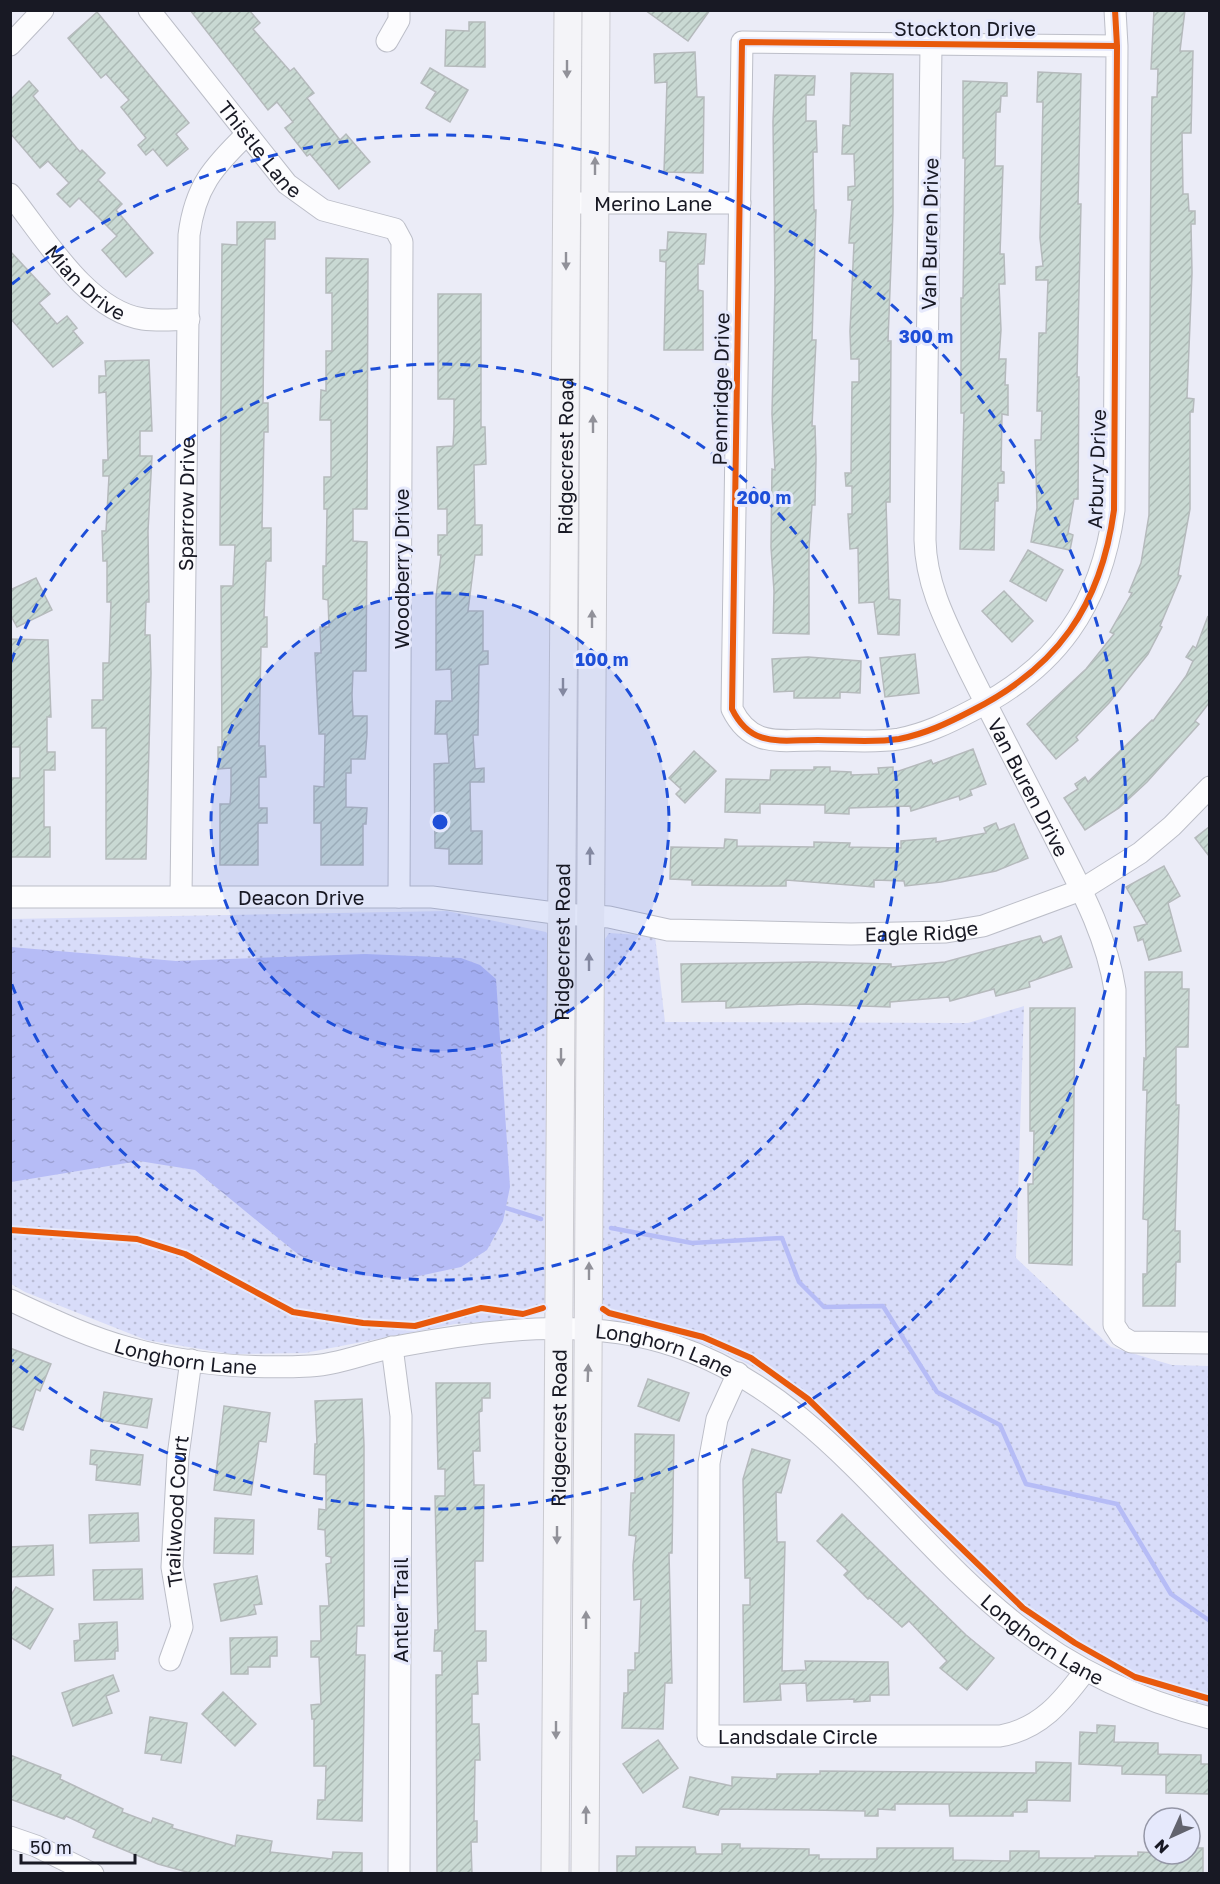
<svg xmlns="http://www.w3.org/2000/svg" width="1220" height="1884" viewBox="0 0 1220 1884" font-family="'Golos Text',sans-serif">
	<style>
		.park { fill: url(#park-dots) }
		.water { fill: url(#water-ripples) }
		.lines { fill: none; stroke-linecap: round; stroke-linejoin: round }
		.stream { stroke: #b6bcf6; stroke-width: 4.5 }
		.building { fill: url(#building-hatch); stroke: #b5babc; stroke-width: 1.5 }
		.minor-casing { stroke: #bcbec8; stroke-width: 23 }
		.major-casing { stroke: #cacad0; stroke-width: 29 }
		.minor { stroke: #fcfcfe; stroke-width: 21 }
		.major { stroke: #f4f4f8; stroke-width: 27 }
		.cycleway-casing { stroke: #e6e9fc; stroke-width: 10 }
		.cycleway { stroke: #e8590c; stroke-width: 6 }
		.oneway { fill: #919199 }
		.ring { fill: none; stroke: #1d4ed8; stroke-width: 3; stroke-dasharray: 10 8 }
		.labels { text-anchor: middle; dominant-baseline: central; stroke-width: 6; stroke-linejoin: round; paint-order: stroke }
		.street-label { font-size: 20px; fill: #181924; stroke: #e6e9fc }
		.centre { fill: #1d4ed8; stroke: #e6e9fc; stroke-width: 3 }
		.ring-label { font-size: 18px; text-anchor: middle; font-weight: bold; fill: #1d4ed8; stroke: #e6e9fc; stroke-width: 6; stroke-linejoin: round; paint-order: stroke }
	</style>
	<defs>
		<pattern id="park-dots" width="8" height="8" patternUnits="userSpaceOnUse" patternTransform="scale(1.5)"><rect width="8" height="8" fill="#d8dcf9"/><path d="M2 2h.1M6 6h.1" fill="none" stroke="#b9bcd5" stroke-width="1.8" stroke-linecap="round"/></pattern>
		<pattern id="water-ripples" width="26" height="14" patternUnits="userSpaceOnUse" patternTransform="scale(1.5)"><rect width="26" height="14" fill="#b6bcf6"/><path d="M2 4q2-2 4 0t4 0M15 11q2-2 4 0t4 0" fill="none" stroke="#9ca1d3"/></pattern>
		<pattern id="building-hatch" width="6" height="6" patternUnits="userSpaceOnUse" patternTransform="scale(1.5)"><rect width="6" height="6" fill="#c9d9d3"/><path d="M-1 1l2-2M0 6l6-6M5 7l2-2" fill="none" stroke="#acbab5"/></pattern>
	</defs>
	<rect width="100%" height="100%" fill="#ebecf7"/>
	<g class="park">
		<path d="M447 911 546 932 553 940 549 1309 511 1320 455 1324 305 1353 231 1354 146 1340 25 1292 11 1284V919Z"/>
		<path d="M609 933 655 936 665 1022 968 1023 1024 1006 1016 1258 1111 1347 1172 1365 1209 1366V1706L1138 1682 1073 1648 1024 1613 980 1575 814 1411C761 1364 714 1344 646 1326 622 1320 608 1328 597 1301L598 950Z"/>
	</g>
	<path class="water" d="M11 947 176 961 365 954 461 958 480 965 496 979 510 1187 503 1221 487 1250 461 1267 405 1279 357 1275 300 1256 195 1170 139 1161 11 1182Z"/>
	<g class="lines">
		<g class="stream">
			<path d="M506 1208 541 1219"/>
			<path d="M611 1228 692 1243 782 1238 799 1282 824 1307 883 1306 937 1392 1000 1425 1026 1484 1117 1504 1171 1594 1210 1621"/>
		</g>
	</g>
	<g class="building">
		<path d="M190 10H249L260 23 253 29 290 71 294 68 314 93 307 98 340 140 346 134 370 162 339 189 310 154 307 156 285 128 293 122 277 102 268 110Z"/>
		<path d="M645 10H710L688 41Z"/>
		<path d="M1154 10H1185L1180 51H1193L1191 133H1182L1183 194H1188L1189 211H1195V224H1191L1192 273 1187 398 1194 399 1193 412H1190V509L1178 575 1181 576 1160 626 1162 627 1148 654 1109 703 1076 737 1078 740 1056 759 1027 724 1086 669 1114 634 1110 632 1132 593 1129 592 1141 563 1149 515 1151 147 1152 97H1157L1158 69H1151Z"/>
		<path d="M97 12 189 123 176 134 188 149 167 166 153 149 146 155 138 145 146 138 121 107 129 100 106 74 101 78 68 38Z"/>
		<path d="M469 22H485V67L445 66 446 30 469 31Z"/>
		<path d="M695 52 697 97H704L703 173 664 172 667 82 655 83 654 54Z"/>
		<path d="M430 68 468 90 450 122 426 108 436 92 421 83Z"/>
		<path d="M1038 72 1081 74 1078 204H1081L1077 377H1079L1078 499H1074L1068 533 1073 535 1070 550 1031 542 1037 508 1035 440H1041L1042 411H1037L1039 333H1046L1048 280H1036V267L1043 266 1040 238 1043 102H1037Z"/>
		<path d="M851 73 893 74V212L888 341H891L890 502H886L889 599 900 600 899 635 878 634 874 602 859 603 858 548 850 549 848 514H852V486H846L845 473H851L852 382H859V359H851L850 331 854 243H849L852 200H848V187L855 186 854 154H842L843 125 850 126Z"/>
		<path d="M775 75 815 76 814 95H806V121H816L817 152H813L814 210H816L812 340H816L812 426H815L816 459 815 505H812L809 548V634L773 633 774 591 771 547 772 469 775 470 772 414 775 287 773 122Z"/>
		<path d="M29 81 38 91 33 96 80 152 82 150 105 173 98 180 122 204 116 210 153 253 126 277 102 250 117 236 79 198 70 207 57 194 69 183 48 161 40 168 10 133V100Z"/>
		<path d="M963 81 1007 83V96H1001L1000 112H996L995 166H1003L1000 254H1004L1005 284H999L1001 330 999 359H1006L1005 385H1008V415L1002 414 1001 471 1004 472V483H998V501H995L994 550 960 549 964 413H961V298H963L965 158H963Z"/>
		<path d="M237 222H275V239H265L263 403H268V432H264L262 528H271V561H266L264 617H267V647H261L260 690 259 746H265L266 777H259V808H267V823H258V865H220V804H230L231 792V768L218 769V747H222L221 586H233L235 545H220L222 244 237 245Z"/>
		<path d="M668 232 706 234 704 264H698V290L703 291V350H664L666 262 660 261V250H667Z"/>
		<path d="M10 251 50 294 39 303 57 324 67 316 77 328 73 331 83 343 53 367 10 318Z"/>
		<path d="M326 258 368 259 367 509H353V541L367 542 366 671H353L352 695 353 716H367V734L365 759H351V773H346V807L367 808 366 824H363V865H321V823H314V786L324 787 325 734H319L315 653H321L320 627H329L328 600 323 599V566H326L327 509H324V477H331V420H320L321 390 326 391V351H332V293H326Z"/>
		<path d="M438 294H481V427H485L486 464 474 465 475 525H482V555H475L468 611H483V651H488V664L479 665 478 735H473L475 769 484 768V782H470L471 831H482V864H449V849L435 848 434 764 449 763 447 734H435L436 701H452L451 669 436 670V597L441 555H438V535H447V509H438L437 447 453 446 454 428V399H438Z"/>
		<path d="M149 360 152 431H140V456H152L148 531 149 602H146L145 635H150L151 673 146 859H106V728H92V700H103V663H109L111 602H107V561H103L102 531H106L109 476H103V460H108L106 392 99 393V376H106L105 361Z"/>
		<path d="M1028 550 1063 570 1046 601 1010 581Z"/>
		<path d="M36 578 52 610 17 627 10 614V590Z"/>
		<path d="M1004 591 1033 621 1012 642 982 611Z"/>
		<path d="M1208 616 1209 703 1195 721 1199 724 1147 782 1119 808 1085 830 1064 798 1078 789 1075 784 1085 777 1088 782 1152 720 1153 721 1186 676 1193 661 1186 657 1193 646 1196 648Z"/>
		<path d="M10 639 48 640 51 717H47V752H55V770H44V827H50V857H10V778H20V747H10Z"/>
		<path d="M915 654 919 693 885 697 880 658Z"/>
		<path d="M808 657 861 661 860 693 840 692V698H794V691L774 692 772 659Z"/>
		<path d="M973 749 986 784 970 790 972 795 960 800 959 796 911 811 910 806 849 808V814L825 813V805L760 804V813L725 812 726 779 770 780 771 770H814V767H830V771L851 772V775L879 774 878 768 893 767V773L931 760 933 764Z"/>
		<path d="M694 751 716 771 685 803 676 794 681 789 669 778Z"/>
		<path d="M996 823 999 830 1014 824 1028 858 996 871 941 882 905 886 904 881 874 880V887L786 880V886H759L692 885V880L670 879 671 847 724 848 725 839 737 840V846L814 847V842L850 843 849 847 901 848V841L936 838V842L986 833 984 828Z"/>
		<path d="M1209 827V856L1195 838Z"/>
		<path d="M1164 866 1180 896 1168 903 1181 951 1149 960 1143 939 1138 941 1134 927 1147 924 1126 887Z"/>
		<path d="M1040 936 1043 943 1061 936 1072 967 1029 982 1030 987 996 996 994 989 950 1001 949 997 890 1002V1007L804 1004 726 1008V1001L682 1002 681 964 812 962 891 964V967L945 962Z"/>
		<path d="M1145 972H1182V989H1189L1188 1047H1176V1105H1179L1175 1231H1180V1262H1176L1175 1306H1143V1274H1147L1148 1220 1143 1219 1147 1090H1143L1144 1058 1146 1059Z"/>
		<path d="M1030 1008H1075L1072 1265 1029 1263 1028 1184H1033L1034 1131H1030Z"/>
		<path d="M10 1348 51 1364 40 1391 36 1389 23 1430 10 1426Z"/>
		<path d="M648 1379 689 1393 679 1421 638 1406Z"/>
		<path d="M436 1383H490V1398H482V1411L479 1412 480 1451H473L474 1485H484L483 1561H475V1631H486V1661H477L478 1694H472V1724H479L480 1760H475L474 1821H477V1842H471L472 1874H437L436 1675H442V1651H434L435 1630H438L435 1496H445V1469H438Z"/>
		<path d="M104 1392 152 1399 147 1428 100 1420Z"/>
		<path d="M362 1399 364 1445V1626H357L356 1655H365L362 1821 317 1819 318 1800H325L326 1766H314V1719H312L311 1705 321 1704 319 1657H311V1641H321L320 1606H329L326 1564 331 1563V1557L326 1556 325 1530 318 1529 319 1509 326 1510V1475L314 1474 315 1444H317L315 1401Z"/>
		<path d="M224 1406 270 1413 266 1442 259 1441 251 1495 214 1490Z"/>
		<path d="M635 1434 674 1435 672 1553H669L672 1683H665L663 1729 622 1728 624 1693H628V1670H635V1653H639L641 1599 634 1600 633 1565 636 1536 629 1535 631 1493H635Z"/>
		<path d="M752 1449 790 1460 781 1493 776 1492 777 1542H785L782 1671 806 1670 805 1661 888 1662 889 1695H870V1701L854 1702V1699L807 1701 806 1683 780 1684 781 1700 744 1702 743 1605H750V1578H745L743 1479Z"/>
		<path d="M91 1450 143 1455 140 1485 96 1480 97 1465 90 1464Z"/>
		<path d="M138 1513 139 1541 90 1543 89 1515Z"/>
		<path d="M842 1514 966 1635 994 1658 967 1690 940 1668 947 1661 909 1621 902 1627 870 1598 868 1599 844 1575 848 1571 817 1541Z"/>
		<path d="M215 1518 254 1520 253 1554 214 1553Z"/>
		<path d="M53 1545 54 1575 10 1577V1547Z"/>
		<path d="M142 1569 143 1599 94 1600 93 1570Z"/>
		<path d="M257 1576 262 1604 254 1605 256 1614 221 1621 214 1584Z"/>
		<path d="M16 1587 53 1609 30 1649 10 1637V1597Z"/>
		<path d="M117 1622 118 1651H115V1659L75 1661 74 1641 80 1640 79 1624Z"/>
		<path d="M277 1637V1656H270V1667H248V1674H231L230 1638Z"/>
		<path d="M113 1675 119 1691 106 1696 112 1713 73 1726 62 1693Z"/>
		<path d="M223 1692 256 1724 235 1746 202 1714Z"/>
		<path d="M150 1717 187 1723 181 1763 161 1760 162 1755 145 1753Z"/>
		<path d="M1097 1725 1115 1726 1114 1742 1158 1743V1754L1201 1755V1764H1209V1794L1166 1793V1775L1122 1774V1766L1079 1764 1080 1732 1097 1733Z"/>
		<path d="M658 1740 678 1768 643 1793 623 1764Z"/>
		<path d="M10 1755 61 1775 60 1779 123 1809 122 1812 151 1823 153 1818 173 1825 172 1828 235 1846 237 1835 272 1841 270 1852 332 1859 333 1852 362 1853V1874H194L158 1864 93 1837 96 1830 66 1816 64 1819 10 1799Z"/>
		<path d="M1036 1762 1071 1763 1070 1801 1027 1800V1812H1013V1816H950L949 1804H895V1810L878 1809V1816H865V1811L811 1810 720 1809 718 1815 683 1807 690 1777 732 1786V1777L777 1779V1774H820V1771L1036 1773Z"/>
		<path d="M722 1844H740V1848L809 1849V1855H819V1859H877V1848H953V1860L1010 1861V1851H1039V1858H1095V1856H1138V1852L1190 1854V1848H1203V1874H617V1856H636V1847H695L696 1854H722Z"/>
	</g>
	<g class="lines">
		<g class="minor-casing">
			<g id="minor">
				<path id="s1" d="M149 10 287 184 323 210 395 229 402 242 399 897"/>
				<path d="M1115 10 1117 46 1114 510C1101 606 1057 668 971 711 948 723 925 734 899 739 874 743 844 740 818 740 780 740 751 748 732 709L742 42 1117 46"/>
				<path d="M387 41 399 20V10"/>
				<path d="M10 45 43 10"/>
				<path id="s2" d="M931 45 925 540C926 587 948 626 968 668 995 722 1023 776 1051 830 1077 882 1106 932 1115 990L1114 1325 1121 1336 1131 1342 1210 1343"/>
				<path id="s3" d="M10 194C43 235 87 311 143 319 158 321 174 320 189 319"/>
				<path id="s4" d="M566 203H740"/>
				<path id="s5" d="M181 896 189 235C195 187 213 167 247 134"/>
				<path id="s6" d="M10 897H432L562 914 609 917 668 930 851 934 946 932 983 926 1081 890 1140 853 1172 826 1210 787"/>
				<path id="s7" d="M10 1300C49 1318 88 1337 129 1348 187 1364 250 1369 310 1366 338 1365 367 1352 395 1347 486 1330 586 1316 675 1346 820 1394 901 1534 1017 1625 1074 1670 1139 1700 1210 1718"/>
				<path d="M392 1347 401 1416 399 1874"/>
				<path id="s8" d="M738 1373 717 1419 709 1463 708 1736H1000C1040 1729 1062 1702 1085 1671"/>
				<path id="s9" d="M170 1660 182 1627 172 1567 178 1456 191 1360"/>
				<path d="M10 1837 36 1846 93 1874"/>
			</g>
		</g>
		<g class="major-casing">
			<g id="major">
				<path id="s10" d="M555 1874 568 10"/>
				<path d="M585 1874 596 10"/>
			</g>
		</g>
		<use href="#minor" class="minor"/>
		<use href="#major" class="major"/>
		<g class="cycleway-casing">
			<g id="cycleway">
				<path d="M1115 10 1117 46 1114 510C1101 606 1057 668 971 711 948 723 925 734 899 739 874 743 844 740 818 740 780 740 751 748 732 709L742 42 1117 46"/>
				<path d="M10 1230 137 1239 185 1254 293 1312 363 1323 415 1326 481 1308 523 1314 543 1308"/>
				<path d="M603 1309 609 1313 703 1337 751 1358 808 1399 1023 1608 1075 1643 1135 1677 1210 1699"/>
			</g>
		</g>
		<use href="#cycleway" class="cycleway"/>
	</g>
	<defs><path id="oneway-solid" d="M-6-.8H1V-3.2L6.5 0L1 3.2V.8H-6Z" transform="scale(1.5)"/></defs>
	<g class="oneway">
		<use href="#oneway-solid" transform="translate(567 69) rotate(90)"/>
		<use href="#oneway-solid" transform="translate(595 166) rotate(-90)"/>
		<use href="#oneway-solid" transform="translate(566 261) rotate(90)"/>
		<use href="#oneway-solid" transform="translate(593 424) rotate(-90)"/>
		<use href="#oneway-solid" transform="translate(592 619) rotate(-90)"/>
		<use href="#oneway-solid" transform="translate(563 687) rotate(90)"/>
		<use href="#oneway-solid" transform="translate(590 856) rotate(-90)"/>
		<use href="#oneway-solid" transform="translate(589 962) rotate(-90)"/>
		<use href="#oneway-solid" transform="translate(561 1057) rotate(90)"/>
		<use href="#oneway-solid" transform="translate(589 1271) rotate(-90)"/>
		<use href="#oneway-solid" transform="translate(588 1373) rotate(-88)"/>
		<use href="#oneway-solid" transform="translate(557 1535) rotate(90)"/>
		<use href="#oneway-solid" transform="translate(586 1620) rotate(-90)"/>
		<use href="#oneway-solid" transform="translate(556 1730) rotate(90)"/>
		<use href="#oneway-solid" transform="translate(586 1815) rotate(-90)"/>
	</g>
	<circle cx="440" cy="822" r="229" fill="#1d4ed8" fill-opacity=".12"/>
	<g class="ring">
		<circle cx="440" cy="822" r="229"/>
		<path d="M11 662A458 458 0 1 1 11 982"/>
		<path d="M12 284A687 687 0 1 1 12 1360"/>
	</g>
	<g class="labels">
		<g class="street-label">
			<text x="965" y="28">Stockton Drive</text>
			<text stroke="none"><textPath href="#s1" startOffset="178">Thistle Lane</textPath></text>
			<text stroke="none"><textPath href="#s4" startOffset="87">Merino Lane</textPath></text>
			<text transform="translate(929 234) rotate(-89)">Van Buren Drive</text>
			<text stroke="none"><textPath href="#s3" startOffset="117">Mian Drive</textPath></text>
			<text transform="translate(720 389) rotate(-89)">Pennridge Drive</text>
			<text stroke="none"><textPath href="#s10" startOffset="1418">Ridgecrest Road</textPath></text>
			<text transform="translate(1096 469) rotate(-88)">Arbury Drive</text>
			<text stroke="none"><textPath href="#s5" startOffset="392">Sparrow Drive</textPath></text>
			<text transform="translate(401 569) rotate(-90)">Woodberry Drive</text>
			<text stroke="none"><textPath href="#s2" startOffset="765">Van Buren Drive</textPath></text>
			<text stroke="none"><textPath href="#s6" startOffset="291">Deacon Drive</textPath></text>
			<text stroke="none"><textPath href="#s6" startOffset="914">Eagle Ridge</textPath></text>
			<text stroke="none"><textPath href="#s10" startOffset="932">Ridgecrest Road</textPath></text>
			<text stroke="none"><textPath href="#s7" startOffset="672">Longhorn Lane</textPath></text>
			<text stroke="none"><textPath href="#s7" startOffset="186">Longhorn Lane</textPath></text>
			<text stroke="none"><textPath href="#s10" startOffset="446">Ridgecrest Road</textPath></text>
			<text stroke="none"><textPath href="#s9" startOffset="152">Trailwood Court</textPath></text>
			<text transform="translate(400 1610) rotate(-90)">Antler Trail</text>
			<text stroke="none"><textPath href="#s7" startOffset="1156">Longhorn Lane</textPath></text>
			<text stroke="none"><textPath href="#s8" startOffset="458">Landsdale Circle</textPath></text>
		</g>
	</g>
	<circle cx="440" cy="822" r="9" class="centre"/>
	<g class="ring-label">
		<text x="926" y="343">300 m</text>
		<text x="764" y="504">200 m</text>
		<text x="602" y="666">100 m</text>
	</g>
	<rect width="1220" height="1884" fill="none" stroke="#181924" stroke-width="24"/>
	<g transform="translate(1172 1836) rotate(225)"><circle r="28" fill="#e6e9fc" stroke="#9496a6" stroke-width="1.5"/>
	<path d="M0-4.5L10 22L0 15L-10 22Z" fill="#62636e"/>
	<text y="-9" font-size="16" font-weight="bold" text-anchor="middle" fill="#181924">N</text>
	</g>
	<path d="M21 1854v9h114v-9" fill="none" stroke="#181924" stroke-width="3"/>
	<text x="30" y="1854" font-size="18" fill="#181924" stroke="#e6e9fc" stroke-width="4.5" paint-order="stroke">50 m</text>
</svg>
